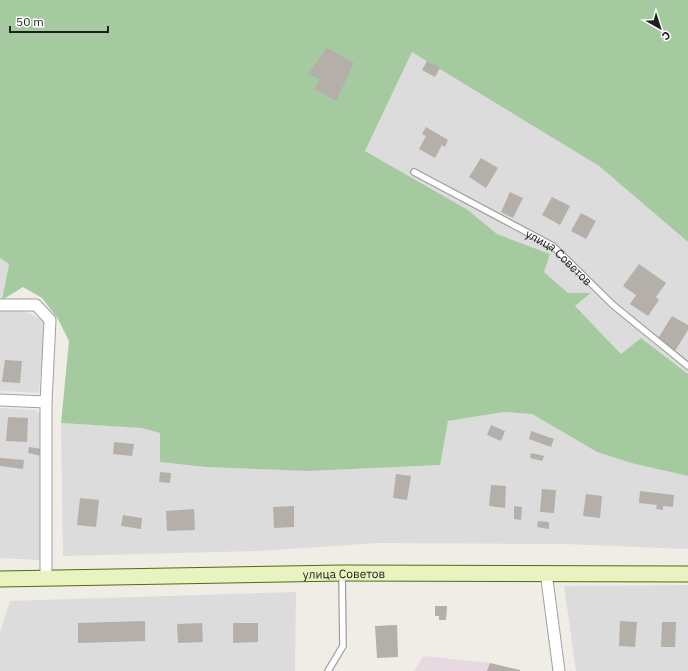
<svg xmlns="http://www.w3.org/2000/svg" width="688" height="671" viewBox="0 0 688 671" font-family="'IBM Plex Sans',sans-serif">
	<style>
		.residential { fill: #dddcdc }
		.industrial { fill: #e7d9e2 }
		.forest { fill: #a5caa0 }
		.building { fill: #b4afa9 }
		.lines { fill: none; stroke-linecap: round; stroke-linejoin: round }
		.lane-casing { stroke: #a0a0a0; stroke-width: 8 }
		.street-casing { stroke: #a0a0a0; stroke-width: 13 }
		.secondary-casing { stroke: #536b11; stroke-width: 17 }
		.lane { stroke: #fff; stroke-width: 5.5 }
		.street { stroke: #fff; stroke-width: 11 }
		.secondary { stroke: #e8f3c0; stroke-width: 15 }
		.labels { text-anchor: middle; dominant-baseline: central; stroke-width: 3; stroke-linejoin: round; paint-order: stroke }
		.street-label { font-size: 12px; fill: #1f1f1f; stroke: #fff }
	</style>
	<rect width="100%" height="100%" fill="#efede6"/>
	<g class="residential">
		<path d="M412 51 599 166 688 242V374L641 338 621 354 575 306 591 294 568 293 544 272 550 254 497 234 468 210 365 151Z"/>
		<path d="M0 258 9 264 2 300H0Z"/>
		<path d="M0 311H21L31 314 45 322 39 393 0 391Z"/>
		<path d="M0 408 35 410 40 413V560L0 558Z"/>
		<path d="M504 412 532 414 597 452 631 463 688 476V549L565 544 377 543 260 551 63 556 61 423 142 428 160 433V462L205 467 309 471 439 465 448 421Z"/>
		<path d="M688 585V671H576L564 586Z"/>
		<path d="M296 592 295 671H0V632L10 601Z"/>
	</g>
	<path class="industrial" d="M423 656 490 663 522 671H414Z"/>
	<path class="forest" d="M0 0H688V242L599 166 412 52 365 151 468 210 497 234 550 254 544 272 568 293H591L575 306 621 354 641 338 688 374V476L631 463 597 452 532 414 504 412 448 421 440 465 309 471 205 467 160 462V433L142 428 61 423 69 341 58 319 42 298 23 287 2 300 9 264 0 258Z"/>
	<g class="building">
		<path d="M327 48 354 63 336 101 314 89 320 79 308 74Z"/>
		<path d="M427 61 440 68 435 77 422 70Z"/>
		<path d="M426 127 448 140 445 147 442 145 435 158 419 149 426 136 422 134Z"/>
		<path d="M481 158 498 168 486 188 469 177Z"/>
		<path d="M510 192 523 198 513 218 501 212Z"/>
		<path d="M552 197 570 206 560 225 542 215Z"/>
		<path d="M581 213 596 221 586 239 571 231Z"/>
		<path d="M639 264 666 283 656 297 659 300 648 316 630 304 636 295 623 286Z"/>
		<path d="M672 316 688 325V330L675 351 657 340Z"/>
		<path d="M5 360 22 361 20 383 2 382Z"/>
		<path d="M8 417 28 418 27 442 6 441Z"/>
		<path d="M491 425 505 431 501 441 487 435Z"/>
		<path d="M531 431 554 439 551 447 529 439Z"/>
		<path d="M114 442 134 444 132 456 113 454Z"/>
		<path d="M29 447 42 449 41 456 28 453Z"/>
		<path d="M531 453 544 456 542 461 530 458Z"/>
		<path d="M0 458 24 460 23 469 0 466Z"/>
		<path d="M160 472 171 473 170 483 159 482Z"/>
		<path d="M396 474 411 476 407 500 393 498Z"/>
		<path d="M491 485 506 486 505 508 489 506Z"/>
		<path d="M542 489 556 490 554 513 540 512Z"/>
		<path d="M640 491 674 495 673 507 663 506V510L656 509 657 505 639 503Z"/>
		<path d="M586 494 602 496 600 518 583 516Z"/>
		<path d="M80 498 99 500 96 527 77 525Z"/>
		<path d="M294 506V527L274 528 273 507Z"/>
		<path d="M514 506 522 507 521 520 514 519Z"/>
		<path d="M194 509 195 530 167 531 166 511Z"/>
		<path d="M123 515 142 518 141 529 121 526Z"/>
		<path d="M538 521 549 522V529L537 527Z"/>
		<path d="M435 606H447L446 620H439V616H435Z"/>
		<path d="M145 621V641L78 643V623Z"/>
		<path d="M620 621 637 622 635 647 619 646Z"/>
		<path d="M662 622H676L675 647H661Z"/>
		<path d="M202 623 203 642 178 643 177 624Z"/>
		<path d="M233 623H258V642L233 643Z"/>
		<path d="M397 625 398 657 377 658 375 626Z"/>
		<path d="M490 663 520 670V671H487Z"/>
	</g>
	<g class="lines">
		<g class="lane-casing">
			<g id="lane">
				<path id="s1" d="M414 172 553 246 613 305 688 366"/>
				<path d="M328 671 343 646 342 574"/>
			</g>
		</g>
		<g class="street-casing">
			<g id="street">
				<path d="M0 305H36L50 320 46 402V578"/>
				<path d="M0 400 46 402"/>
				<path d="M546 572 559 671"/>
			</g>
		</g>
		<g class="secondary-casing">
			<g id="secondary">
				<path id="s2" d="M0 579 342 573 688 574"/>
			</g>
		</g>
		<use href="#lane" class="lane"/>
		<use href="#street" class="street"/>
		<use href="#secondary" class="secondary"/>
	</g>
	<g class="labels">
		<g class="street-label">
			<text stroke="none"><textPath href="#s1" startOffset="169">улица Советов</textPath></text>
			<text stroke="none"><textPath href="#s2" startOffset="344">улица Советов</textPath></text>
		</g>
	</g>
	<g transform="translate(660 28) rotate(141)" stroke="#ffffff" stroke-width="3" paint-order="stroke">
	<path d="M0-3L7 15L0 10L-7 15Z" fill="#1f1f1f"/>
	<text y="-6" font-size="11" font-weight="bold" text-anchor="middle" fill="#1f1f1f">С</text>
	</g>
	<path d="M10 26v6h98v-6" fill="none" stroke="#1f1f1f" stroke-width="2"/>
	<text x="16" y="26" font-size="12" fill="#1f1f1f" stroke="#ffffff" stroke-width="3" paint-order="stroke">50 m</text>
</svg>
